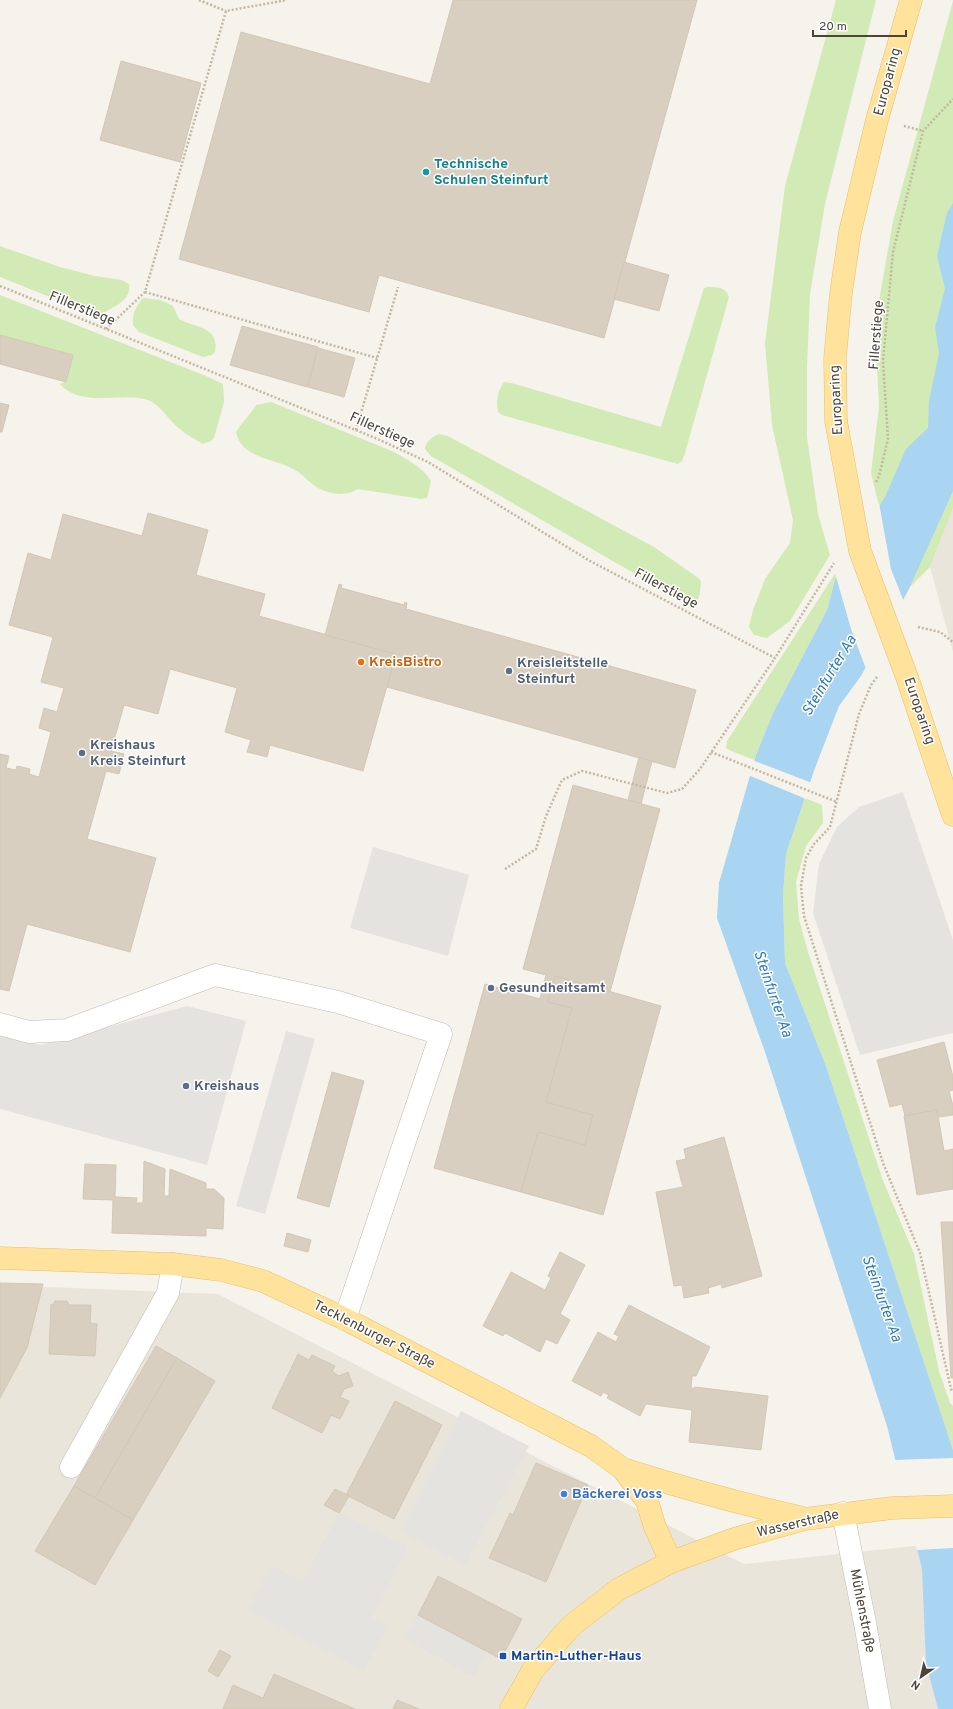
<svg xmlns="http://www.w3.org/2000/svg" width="953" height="1709" viewBox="0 0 953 1709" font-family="Overpass,sans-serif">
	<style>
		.residential { fill: #eae5da }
		.green { fill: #d2eab5 }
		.parking { fill: #e5e3e0 }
		.water { fill: #a9d4f2 }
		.pier { fill: #f6f3ec }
		.building { fill: #d8cfc1; stroke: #d3c7b4 }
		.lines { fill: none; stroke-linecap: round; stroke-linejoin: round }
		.minor-casing { stroke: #c2bbae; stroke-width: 23 }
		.major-casing { stroke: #e6c16a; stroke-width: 23 }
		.path { stroke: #c4b79f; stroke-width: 2.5; stroke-dasharray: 2 2; stroke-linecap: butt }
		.minor { stroke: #fff; stroke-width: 22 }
		.major { stroke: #ffe39c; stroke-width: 22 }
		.major-bridge-casing { stroke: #e6c16a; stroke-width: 23; stroke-linecap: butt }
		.major-bridge { stroke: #ffe39c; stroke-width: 22 }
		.culture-dot { fill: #0f9aa8; stroke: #fff; stroke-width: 1.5 }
		.food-dot { fill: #e8710a; stroke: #fff; stroke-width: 1.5 }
		.service-dot { fill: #5c6f8a; stroke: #fff; stroke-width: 1.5 }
		.shop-dot { fill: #3f7fe0; stroke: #fff; stroke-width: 1.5 }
		.transit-dot { fill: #1a4fb4; stroke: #fff; stroke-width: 1.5 }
		.labels { text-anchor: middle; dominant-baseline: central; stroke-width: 3; stroke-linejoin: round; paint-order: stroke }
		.street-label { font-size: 14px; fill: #4b4439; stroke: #fff }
		.culture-label { font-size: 14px; font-weight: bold; fill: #0d838f; stroke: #fff; text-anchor: start }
		.food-label { font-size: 14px; font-weight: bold; fill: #c56008; stroke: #fff; text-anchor: start }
		.service-label { font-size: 14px; font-weight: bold; fill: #4e5e75; stroke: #fff; text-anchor: start }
		.shop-label { font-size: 14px; font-weight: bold; fill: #366cbe; stroke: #fff; text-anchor: start }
		.transit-label { font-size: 14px; font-weight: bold; fill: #164399; stroke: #fff; text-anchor: start }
		.water-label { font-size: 15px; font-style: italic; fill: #2e7ab2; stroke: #fff }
	</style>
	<rect width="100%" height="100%" fill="#f6f3ec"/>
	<g class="residential">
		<path d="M953 508V652L930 567Z"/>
		<path d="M0 1285 218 1294 744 1564 953 1542V1709H0Z"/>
	</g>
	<g class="green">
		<path d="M836 0H876L825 204 810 294 807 368V437L818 514 830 555 790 621 767 638 754 635 749 627 753 610 765 579 790 543 793 520 772 425 765 343 785 186Z"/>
		<path d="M953 1V508L930 567 901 596 871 473 879 406 875 324 893 221Z"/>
		<path d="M0 246 60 267 95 276 122 280 129 284C133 301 109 309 97 316L0 277Z"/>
		<path d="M708 287C717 287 726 287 729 297L685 453 682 461 678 464 502 415 498 412C496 400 497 393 504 382L515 384 661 427 703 291 704 288Z"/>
		<path d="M0 295 206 376 223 384 224 402 214 438 211 441 203 444C195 439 187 435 180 429 169 421 161 405 148 400 122 391 82 409 60 384L66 382 73 355 0 335Z"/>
		<path d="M143 298 161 300 173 306 179 319C196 328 220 327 215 352L212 355 203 357 139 332 133 325C132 313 136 306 143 298Z"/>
		<path d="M271 402 392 451C406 459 423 467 431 481L427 498 421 499 358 489C347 496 332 495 320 489 311 485 304 475 295 470 276 458 242 460 236 432 242 422 250 415 256 405Z"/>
		<path d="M439 434 448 436 654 547 697 577 701 581C700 591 701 603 689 605L431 456 425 449C425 442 433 436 439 434Z"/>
		<path d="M838 569 827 610 773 713 754 760 729 750 726 748 727 741Z"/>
		<path d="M805 798 822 805 823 823 806 846 796 882 799 919 808 952 882 1178 914 1254 939 1371 950 1403 953 1406V1450L826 1066 785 963 783 895 786 854Z"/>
	</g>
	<g class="parking">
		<path d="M903 792 953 940V1033L860 1055 813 913 819 864 837 827 859 807Z"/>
		<path d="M373 847 469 875 448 956 350 928Z"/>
		<path d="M187 1006 246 1021 207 1165 0 1109V1034L41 1045Z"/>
		<path d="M286 1031 315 1039 265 1214 236 1206Z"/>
		<path d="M461 1411 529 1446 465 1566 401 1531Z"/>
		<path d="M339 1513 408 1547 372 1618 388 1626 364 1671 248 1610 271 1565 302 1582Z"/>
		<path d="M418 1615 488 1651 474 1677 405 1639Z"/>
	</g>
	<path class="water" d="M953 203V491L908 591 861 676 839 706 815 768 786 854 783 895 785 963 826 1066 953 1450V1709H938L926 1664 922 1569 887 1426 765 1052 717 918 719 883 756 755 773 713 827 610 838 569 885 497 906 449 928 428 929 401 939 353 935 327 945 289 937 256 947 213Z"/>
	<g class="pier">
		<path d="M879 503 891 569 904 602 866 669 851 629 835 573 836 568Z"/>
		<path d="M752 760 812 783 806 799 748 775Z"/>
		<path d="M953 1458V1548L917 1550 893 1460Z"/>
	</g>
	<g class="building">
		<path d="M453 0H697L604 338 379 275 369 312 179 259 241 32 430 84Z"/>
		<path d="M121 61 201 83 180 162 100 140Z"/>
		<path d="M624 262 669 275 659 311 614 299Z"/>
		<path d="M242 326 318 347 307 387 230 365Z"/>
		<path d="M0 335 73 355 66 382 0 364Z"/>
		<path d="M318 348 355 358 344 397 308 387Z"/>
		<path d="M0 403 9 405 2 432H0Z"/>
		<path d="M148 513 208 530 196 575 265 594 259 616 396 654 363 771 270 745 267 757 247 752 251 740 225 732 237 688 170 669 158 714 124 705 111 751 124 754 119 774 106 771 87 839 156 858 130 952 27 924 9 991 0 989V754L9 756 6 768 16 770 17 766 30 769 29 774 39 777 51 732 39 728 44 708 57 712 64 688 41 682 53 637 9 625 28 553 51 560 63 514 142 536Z"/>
		<path d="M339 584 342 585 341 588 404 605 405 602 407 603 406 609 696 690 675 768 387 687 396 654 325 635Z"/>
		<path d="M639 757 652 761 641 804 628 800Z"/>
		<path d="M573 785 660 809 610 992 555 976 548 1002 572 1008 546 1102 593 1115 585 1145 538 1132 521 1192 434 1168 485 984 540 999 546 975 523 969Z"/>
		<path d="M555 976 661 1006 603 1215 521 1192 538 1132 585 1145 593 1115 546 1102 572 1008 548 1002Z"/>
		<path d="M944 1042 953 1077V1090L949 1091 953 1106V1115L939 1117 937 1110 905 1116 902 1104 890 1107 877 1060Z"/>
		<path d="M332 1072 364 1081 329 1207 297 1198Z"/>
		<path d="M937 1110 944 1151 953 1149V1189L917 1195 904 1116Z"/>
		<path d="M724 1137 762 1276 722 1288 721 1284 708 1288 709 1293 684 1298 682 1285 674 1286 656 1192 683 1187 676 1161 686 1159 684 1149Z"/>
		<path d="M144 1161 165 1169 164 1196H169L170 1169 206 1183V1189H214L224 1198 223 1229 206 1228V1236L112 1233 113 1200 83 1199 85 1164 116 1165 115 1197 137 1198 136 1203H143Z"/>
		<path d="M941 1222H953V1378H951Z"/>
		<path d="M287 1233 311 1240 308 1252 284 1246Z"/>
		<path d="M560 1252 585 1265 560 1314 570 1320 557 1344 546 1339 540 1352 505 1333 503 1336 483 1326 511 1272 545 1290 551 1278 548 1276Z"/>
		<path d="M0 1283 43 1284 27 1348 0 1398Z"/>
		<path d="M55 1301H67L69 1305H91L90 1323 97 1324 95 1356 49 1354 51 1304 53 1305Z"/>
		<path d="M629 1305 710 1347 696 1376H692L691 1388H695V1387L768 1396 761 1450 689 1442 692 1410 646 1404 640 1416 607 1398 609 1395 603 1392 601 1396 572 1381 598 1332 616 1342 619 1336 614 1334Z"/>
		<path d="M156 1346 177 1358 95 1498 74 1486Z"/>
		<path d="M298 1354 309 1360 312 1355 335 1366 332 1371 339 1376 348 1372 353 1386 344 1389 340 1397 349 1401 340 1419 331 1415 322 1433 272 1408Z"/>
		<path d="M177 1358 215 1381 133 1520 95 1498Z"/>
		<path d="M395 1401 442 1425 394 1519 346 1495Z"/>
		<path d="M536 1463 588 1485 546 1582 489 1558 510 1513 513 1515Z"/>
		<path d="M74 1486 133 1520 95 1585 35 1551Z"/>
		<path d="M335 1489 349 1496 339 1513 324 1505Z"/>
		<path d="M438 1576 522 1619 501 1659 418 1615Z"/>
		<path d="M220 1650 231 1656 218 1677 208 1671Z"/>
		<path d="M274 1674 355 1709H223L233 1685 263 1698Z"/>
		<path d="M397 1700 419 1709H393Z"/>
	</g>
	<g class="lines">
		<g class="minor-casing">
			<g id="minor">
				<path d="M0 1024 29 1032 67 1030 215 975 338 1002 441 1034 345 1319"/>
				<path d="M71 1467 168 1293 173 1264"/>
				<path d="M843 1513 865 1623 880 1709"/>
			</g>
		</g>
		<g class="major-casing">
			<g id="major">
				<path d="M836 421 835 358 841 293 850 232 877 120 911 0"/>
				<path d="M908 680 953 815"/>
				<path d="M0 1258 173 1264 221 1270 263 1281 345 1319 591 1446 623 1469 647 1501 655 1527 671 1562"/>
				<path d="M623 1469C683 1488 742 1504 803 1518"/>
				<path d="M511 1709 533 1670 571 1626 619 1589 671 1562 734 1539 805 1519 892 1508 953 1506"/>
			</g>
		</g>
		<g class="path">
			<path d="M199 0 226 11"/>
			<path d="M904 126 923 131"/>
			<path d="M0 286 373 437 428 462 590 561 775 658 834 563"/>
			<path d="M145 292 377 358"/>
			<path d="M106 329 145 292 226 11 287 0"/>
			<path d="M356 430 398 287"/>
			<path d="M876 482 879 476 888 439 883 361 893 252 923 131 953 99"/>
			<path d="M918 627 940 632 953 642"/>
			<path d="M877 677 871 685 859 714 830 827 814 844 806 858 801 886 804 916 883 1163 920 1253 951 1389 953 1392"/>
			<path d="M711 752 837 802"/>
			<path d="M505 869 536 849 546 816 562 780 582 771 667 793 682 789 700 769 775 658"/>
		</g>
		<use href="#minor" class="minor"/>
		<use href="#major" class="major"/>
		<g class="major-bridge-casing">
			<path id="major-bridge" d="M836 421 860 551 908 680"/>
		</g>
		<use href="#major-bridge" class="major-bridge"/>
	</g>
	<circle class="culture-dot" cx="426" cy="172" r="4"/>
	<circle class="food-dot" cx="361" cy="662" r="4"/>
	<g class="service-dot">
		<circle cx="509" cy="671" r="4"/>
		<circle cx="82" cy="753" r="4"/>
		<circle cx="491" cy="988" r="4"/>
		<circle cx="186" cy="1086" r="4"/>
	</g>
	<circle class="shop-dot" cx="564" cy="1494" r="4"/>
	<rect class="transit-dot" x="499" y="1652" width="8" height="8" rx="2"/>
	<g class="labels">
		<g class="street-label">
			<text transform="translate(888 82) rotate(-75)">Europaring</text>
			<text transform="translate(82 309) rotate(22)">Fillerstiege</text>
			<text transform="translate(877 335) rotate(-86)">Fillerstiege</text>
			<text transform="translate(837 400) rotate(-93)">Europaring</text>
			<text transform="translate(382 431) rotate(24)">Fillerstiege</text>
			<text transform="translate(666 589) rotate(28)">Fillerstiege</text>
			<text transform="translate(919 711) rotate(71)">Europaring</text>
			<text transform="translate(374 1335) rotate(27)">Tecklenburger Straße</text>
			<text transform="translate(798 1524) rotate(-13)">Wasserstraße</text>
			<text transform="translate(862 1611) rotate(79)">Mühlenstraße</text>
		</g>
		<g class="culture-label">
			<text x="434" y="164">Technische<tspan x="434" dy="16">Schulen Steinfurt</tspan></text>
		</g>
		<g class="food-label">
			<text x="369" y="662">KreisBistro</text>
		</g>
		<g class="service-label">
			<text x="517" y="663">Kreisleitstelle<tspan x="517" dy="16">Steinfurt</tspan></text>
			<text x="90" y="745">Kreishaus<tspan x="90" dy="16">Kreis Steinfurt</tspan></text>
			<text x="499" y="988">Gesundheitsamt</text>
			<text x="194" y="1086">Kreishaus</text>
		</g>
		<g class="shop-label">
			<text x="572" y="1494">Bäckerei Voss</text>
		</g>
		<g class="transit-label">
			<text x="511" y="1656">Martin-Luther-Haus</text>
		</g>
		<g class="water-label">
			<text transform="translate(830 676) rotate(-59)">Steinfurter Aa</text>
			<text transform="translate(772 994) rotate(71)">Steinfurter Aa</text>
			<text transform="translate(881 1299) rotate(70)">Steinfurter Aa</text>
		</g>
	</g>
	<g transform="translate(921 1677) rotate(214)" stroke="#ffffff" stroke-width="3" paint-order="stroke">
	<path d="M0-3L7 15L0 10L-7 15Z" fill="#4b4439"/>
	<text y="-6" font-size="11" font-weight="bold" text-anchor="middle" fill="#4b4439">N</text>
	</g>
	<path d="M813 30v6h93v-6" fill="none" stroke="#4b4439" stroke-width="2"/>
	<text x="819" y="30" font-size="12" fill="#4b4439" stroke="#ffffff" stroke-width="3" paint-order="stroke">20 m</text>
</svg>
